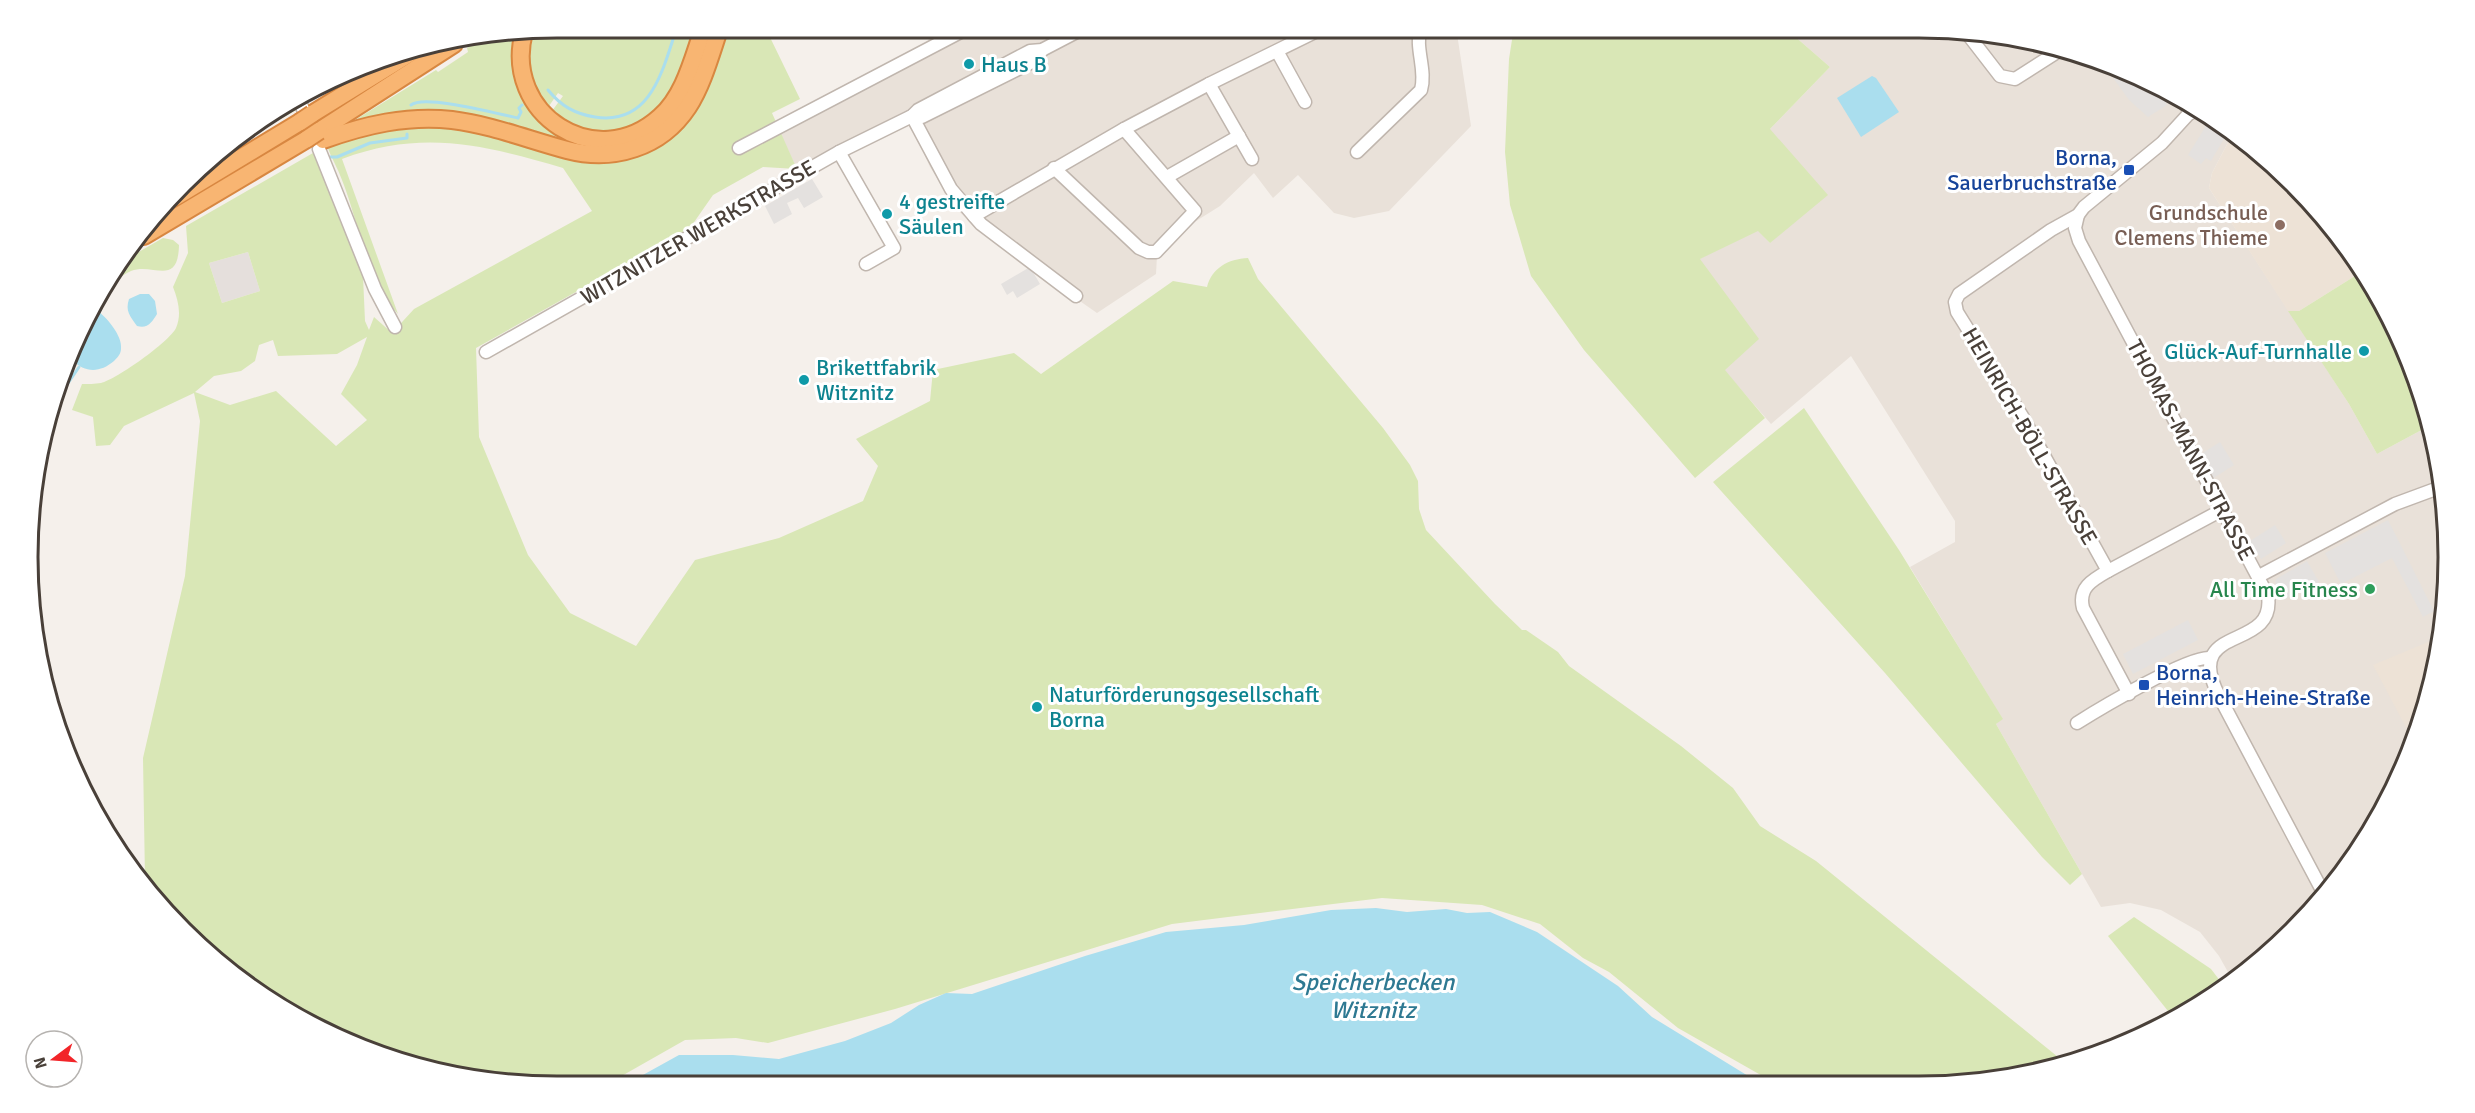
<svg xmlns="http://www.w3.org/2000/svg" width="2475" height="1113" viewBox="0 0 2475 1113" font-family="Signika,sans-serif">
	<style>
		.residential { fill: #e9e1d9 }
		.industrial { fill: #e5dfdc }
		.education { fill: #ede2d6 }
		.green { fill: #d9e7b6; fill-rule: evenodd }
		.parking { fill: #e4e1df }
		.water { fill: #aadeee }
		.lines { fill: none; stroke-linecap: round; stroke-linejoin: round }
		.stream { stroke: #aadeee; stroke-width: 3 }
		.minor-casing { stroke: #c0b6ae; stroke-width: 15 }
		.highway-casing { stroke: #d88741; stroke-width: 20 }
		.minor { stroke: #fff; stroke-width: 12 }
		.highway { stroke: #f8b572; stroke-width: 16 }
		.highway-bridge-casing { stroke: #d88741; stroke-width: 20; stroke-linecap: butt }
		.highway-bridge { stroke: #f8b572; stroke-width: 16 }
		.culture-dot { fill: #0f9aa8; stroke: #fff; stroke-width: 2 }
		.transit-dot { fill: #1a4fb4; stroke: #fff; stroke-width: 2 }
		.education-dot { fill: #8d6e63; stroke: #fff; stroke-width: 2 }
		.leisure-dot { fill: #2e9e5b; stroke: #fff; stroke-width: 2 }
		.labels { text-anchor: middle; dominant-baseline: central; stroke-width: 6; stroke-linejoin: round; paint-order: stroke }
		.culture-label { font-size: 22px; fill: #0d838f; stroke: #fff; text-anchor: start }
		.transit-label { font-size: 22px; fill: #164399; stroke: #fff; text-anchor: end }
		.education-label { font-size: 22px; fill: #785e54; stroke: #fff; text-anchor: end }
		.street-label { font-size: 22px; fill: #494039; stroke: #fff }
		.leisure-label { font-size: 22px; fill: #27864d; stroke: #fff; text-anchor: end }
		.water-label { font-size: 24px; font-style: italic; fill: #2e7992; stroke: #fff }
		.rim { fill: none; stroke: #494039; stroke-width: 3 }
	</style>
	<rect width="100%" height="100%" fill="#f5f0eb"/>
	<g class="residential">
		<path d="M922 27H1456L1471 126 1389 211 1354 218 1334 213 1298 175 1273 198 1254 173 1220 206 1193 223 1157 256 1156 274 1097 313 975 228 955 207 930 167 910 123 797 169 780 133 934 51Z"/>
		<path d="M1784 27H1919L2021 37 2121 67 2212 116 2233 133 2212 173 2209 188 2349 404 2377 454 2429 426 2438 453 2448 556 2438 659 2408 759 2339 879 2241 976 2233 981 2219 956 2200 932 2161 910 2130 903 2101 907 1996 724 2002 718 1910 567 1955 542V521L1851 356 1771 424 1724 370 1699 259 1758 230 1770 243V129L1830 67Z"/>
	</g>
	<path class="industrial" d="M248 252 260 291 222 303 209 263Z"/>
	<g class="education">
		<path d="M2233 133 2293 182 2359 262 2363 271 2299 311H2288L2209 188 2212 173Z"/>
		<path d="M2440 637 2438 659 2416 732 2410 735 2373 665Z"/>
	</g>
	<g class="green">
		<path d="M557 27H700L684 68 660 111 622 131H579L552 111 563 96 558 93 549 106 545 108 531 89 526 39 528 32Z"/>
		<path d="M709 27H714C703 59 694 96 670 121 619 175 552 137 493 123 448 112 402 112 358 124L355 120 436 70 438 72 468 52 467 48 480 40 519 33C496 125 605 183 670 114 691 91 699 55 709 27Z"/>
		<path d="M728 27H765L800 99 772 113 797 169 763 167 713 195 690 228 476 348 479 437 528 555 570 613 636 646 695 560 779 538 863 501 878 466 856 439 930 401 933 370 1014 353 1041 374 1173 281 1207 287C1212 268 1228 259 1248 258L1258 279 1383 428 1410 465 1418 481 1419 509 1426 530 1495 604 1522 630H1526L1558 652 1569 666 1681 746 1733 788 1760 826 1816 861 2063 1061 1988 1081 1773 1082 1678 1028 1609 972 1583 958 1540 924 1482 905 1382 898 1172 924 895 1009 768 1043 736 1038 685 1040 604 1086H556L454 1076 354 1046 208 955 145 879 143 758 185 576 200 421 194 393 124 426 110 445 96 446 93 417 72 410 82 384C88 384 95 384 101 383 117 379 169 342 176 328 182 314 178 300 173 287L188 253 186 226 313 153 363 276 365 321 369 330 374 317 392 333 414 309 592 211 563 168C484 145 423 129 342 159L398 314C366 281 359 222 342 180 338 169 331 157 327 146L375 130 433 125 622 158ZM248 252 260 291 222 303 209 263ZM367 337 357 365 341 394 367 420 336 446 276 391 230 405 195 392 214 376 241 371 255 361 259 345 273 340 278 356 337 354Z"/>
		<path d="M1514 27H1784L1830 67 1770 129 1828 195 1770 243 1758 231 1700 259 1759 339 1725 370 1765 418 1695 478 1584 350 1531 276 1510 205 1505 152 1509 59Z"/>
		<path d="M292 98 298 109 204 163 208 158Z"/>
		<path d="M163 238 173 240 179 245C178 288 153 262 131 271 120 276 109 285 98 291L123 261Z"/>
		<path d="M2363 271 2408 354 2429 426 2377 454 2349 404 2288 311H2299Z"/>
		<path d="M1804 408 1899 550 2003 719 1996 724 2082 874 2070 885 2042 857 1885 673 1713 482Z"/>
		<path d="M2134 917 2211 969 2224 986 2172 1016 2108 936Z"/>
	</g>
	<g class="parking">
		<path d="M2101 61 2121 67 2157 86 2167 105 2148 117 2129 100Z"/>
		<path d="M2212 116 2229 130 2211 161 2206 158 2201 164 2188 155Z"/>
		<path d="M812 179 823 197 804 208 798 198 787 203 792 214 774 224 765 206Z"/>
		<path d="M1030 267 1040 284 1017 298 1013 291 1007 295 1001 284Z"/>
		<path d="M2220 442 2234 465 2212 479 2198 456Z"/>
		<path d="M2388 520 2434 611 2423 617 2392 558 2341 584 2325 553Z"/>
		<path d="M2275 525 2286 543 2261 559 2250 541Z"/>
		<path d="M2307 561 2319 582 2283 600 2275 583 2276 579Z"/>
		<path d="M2188 620 2198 640 2133 674 2123 654Z"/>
	</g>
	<g class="water">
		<path d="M1872 76 1876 78 1899 112 1861 137 1837 98Z"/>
		<path d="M140 294H149L155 301 157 314C152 322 148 329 137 326 130 316 125 311 129 299Z"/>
		<path d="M96 310C106 316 123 336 121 349 121 354 117 358 114 361 100 373 85 373 72 360L91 311Z"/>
		<path d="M1376 908 1407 912 1446 909 1467 913 1490 912 1537 932 1618 986 1652 1017 1758 1082 623 1086 679 1055H733L779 1059 845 1041 891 1023 919 1005 946 993 972 994 1085 956 1166 932 1244 925 1331 910Z"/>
	</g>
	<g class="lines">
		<g class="stream">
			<path d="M548 90C561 106 575 114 595 117 652 126 663 68 677 27"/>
			<path d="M411 105C424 94 498 114 518 118L521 112 519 108 522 105"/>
			<path d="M330 157H337L370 143 407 138V134"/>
			<path d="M58 398 79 367"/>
		</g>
		<g class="minor-casing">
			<g id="minor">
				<path d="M1966 32 2000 76 2015 79 2062 49"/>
				<path d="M1277 51 1305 102"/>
				<path d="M1209 84 1252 159"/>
				<path d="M297 95 303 109"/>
				<path d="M2181 99 2191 113"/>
				<path d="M912 116 951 189 974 216 1124 129 1209 84 1325 27"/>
				<path d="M912 116 922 117 1036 60 1042 50"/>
				<path d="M739 148 970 27"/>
				<path d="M319 149 375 289 395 327"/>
				<path d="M839 152 894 248 866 264"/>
				<path d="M1357 152 1421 90C1427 69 1414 48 1421 27"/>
				<path d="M1054 168 1139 248 1148 252H1156L1195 211 1124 129"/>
				<path d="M1167 177 1239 136"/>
				<path d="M2078 215 2075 228 2079 241 2268 596C2276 653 2181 622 2219 696L2324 894"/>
				<path d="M974 216 981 224 1076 296"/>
				<path d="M486 352 839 152 912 116 918 110 1030 51 1042 50 1086 27"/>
				<path d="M2108 571 2022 416 1957 312 1955 302 1959 294 2051 230 2078 215 2084 207 2162 143 2195 107"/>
				<path d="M2259 576 2395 504 2441 487"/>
				<path d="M2129 694 2083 608C2078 588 2092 580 2108 571L2222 510"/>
				<path d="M2077 723C2099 709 2190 655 2210 658"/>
			</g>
		</g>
		<g class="highway-casing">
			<g id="highway">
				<path d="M524 32C502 114 596 175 660 117 685 95 693 57 704 27"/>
				<path d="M312 114 414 51"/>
				<path d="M319 131 454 44"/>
				<path d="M323 140C365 125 407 115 452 120 492 125 529 140 567 150 613 162 661 148 688 107 703 84 711 53 720 27"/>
				<path d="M176 197 300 122"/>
				<path d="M144 236 307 139"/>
			</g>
		</g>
		<use href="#minor" class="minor"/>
		<use href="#highway" class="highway"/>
		<g class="highway-bridge-casing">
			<g id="highway-bridge">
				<path d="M300 122 312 114"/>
				<path d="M307 139 319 131"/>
			</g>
		</g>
		<use href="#highway-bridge" class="highway-bridge"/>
	</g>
	<g class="culture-dot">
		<circle cx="969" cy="64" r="6"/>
		<circle cx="887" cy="214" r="6"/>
		<circle cx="2364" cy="351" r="6"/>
		<circle cx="804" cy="380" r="6"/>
		<circle cx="1037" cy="707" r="6"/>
	</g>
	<g class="transit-dot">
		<rect x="2123" y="164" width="12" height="12" rx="3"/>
		<rect x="2138" y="679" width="12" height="12" rx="3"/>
	</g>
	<circle class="education-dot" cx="2280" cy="225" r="6"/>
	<circle class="leisure-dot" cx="2370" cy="589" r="6"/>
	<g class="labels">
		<g class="culture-label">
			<text x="981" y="64">Haus B</text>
			<text x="899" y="201">4 gestreifte<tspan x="899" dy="25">Säulen</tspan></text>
			<text x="2352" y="351" text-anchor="end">Glück-Auf-Turnhalle</text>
			<text x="816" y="367">Brikettfabrik<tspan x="816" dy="25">Witznitz</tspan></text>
			<text x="1049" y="694">Naturförderungsgesellschaft<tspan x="1049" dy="25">Borna</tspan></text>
		</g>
		<g class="transit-label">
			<text x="2117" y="157">Borna,<tspan x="2117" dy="25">Sauerbruchstraße</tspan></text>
			<text x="2156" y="672" text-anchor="start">Borna,<tspan x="2156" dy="25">Heinrich-Heine-Straße</tspan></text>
		</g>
		<g class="education-label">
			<text x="2268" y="212">Grundschule<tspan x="2268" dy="25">Clemens Thieme</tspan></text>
		</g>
		<g class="street-label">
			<text transform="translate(698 232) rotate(-30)">WITZNITZER WERKSTRASSE</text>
			<text transform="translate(2030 436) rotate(60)">HEINRICH-BÖLL-STRASSE</text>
			<text transform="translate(2191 450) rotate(62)">THOMAS-MANN-STRASSE</text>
		</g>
		<g class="leisure-label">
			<text x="2358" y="589">All Time Fitness</text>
		</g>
		<g class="water-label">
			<text x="1373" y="982">Speicherbecken<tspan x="1373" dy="28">Witznitz</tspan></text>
		</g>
	</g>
	<path d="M0 0H2475V1113H0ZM557 38H1919A519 519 0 0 1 2438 557V557A519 519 0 0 1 1919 1076H557A519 519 0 0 1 38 557V557A519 519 0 0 1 557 38Z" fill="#fff" fill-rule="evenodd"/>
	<path class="rim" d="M557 38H1919A519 519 0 0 1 2438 557V557A519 519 0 0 1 1919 1076H557A519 519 0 0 1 38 557V557A519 519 0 0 1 557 38Z"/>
	<g transform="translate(54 1059) rotate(254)"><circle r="28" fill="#ffffff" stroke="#b6b3b0" stroke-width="1.5"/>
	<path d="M0-4.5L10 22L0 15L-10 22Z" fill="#f22529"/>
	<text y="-9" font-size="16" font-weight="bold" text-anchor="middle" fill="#494039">N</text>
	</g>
</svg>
